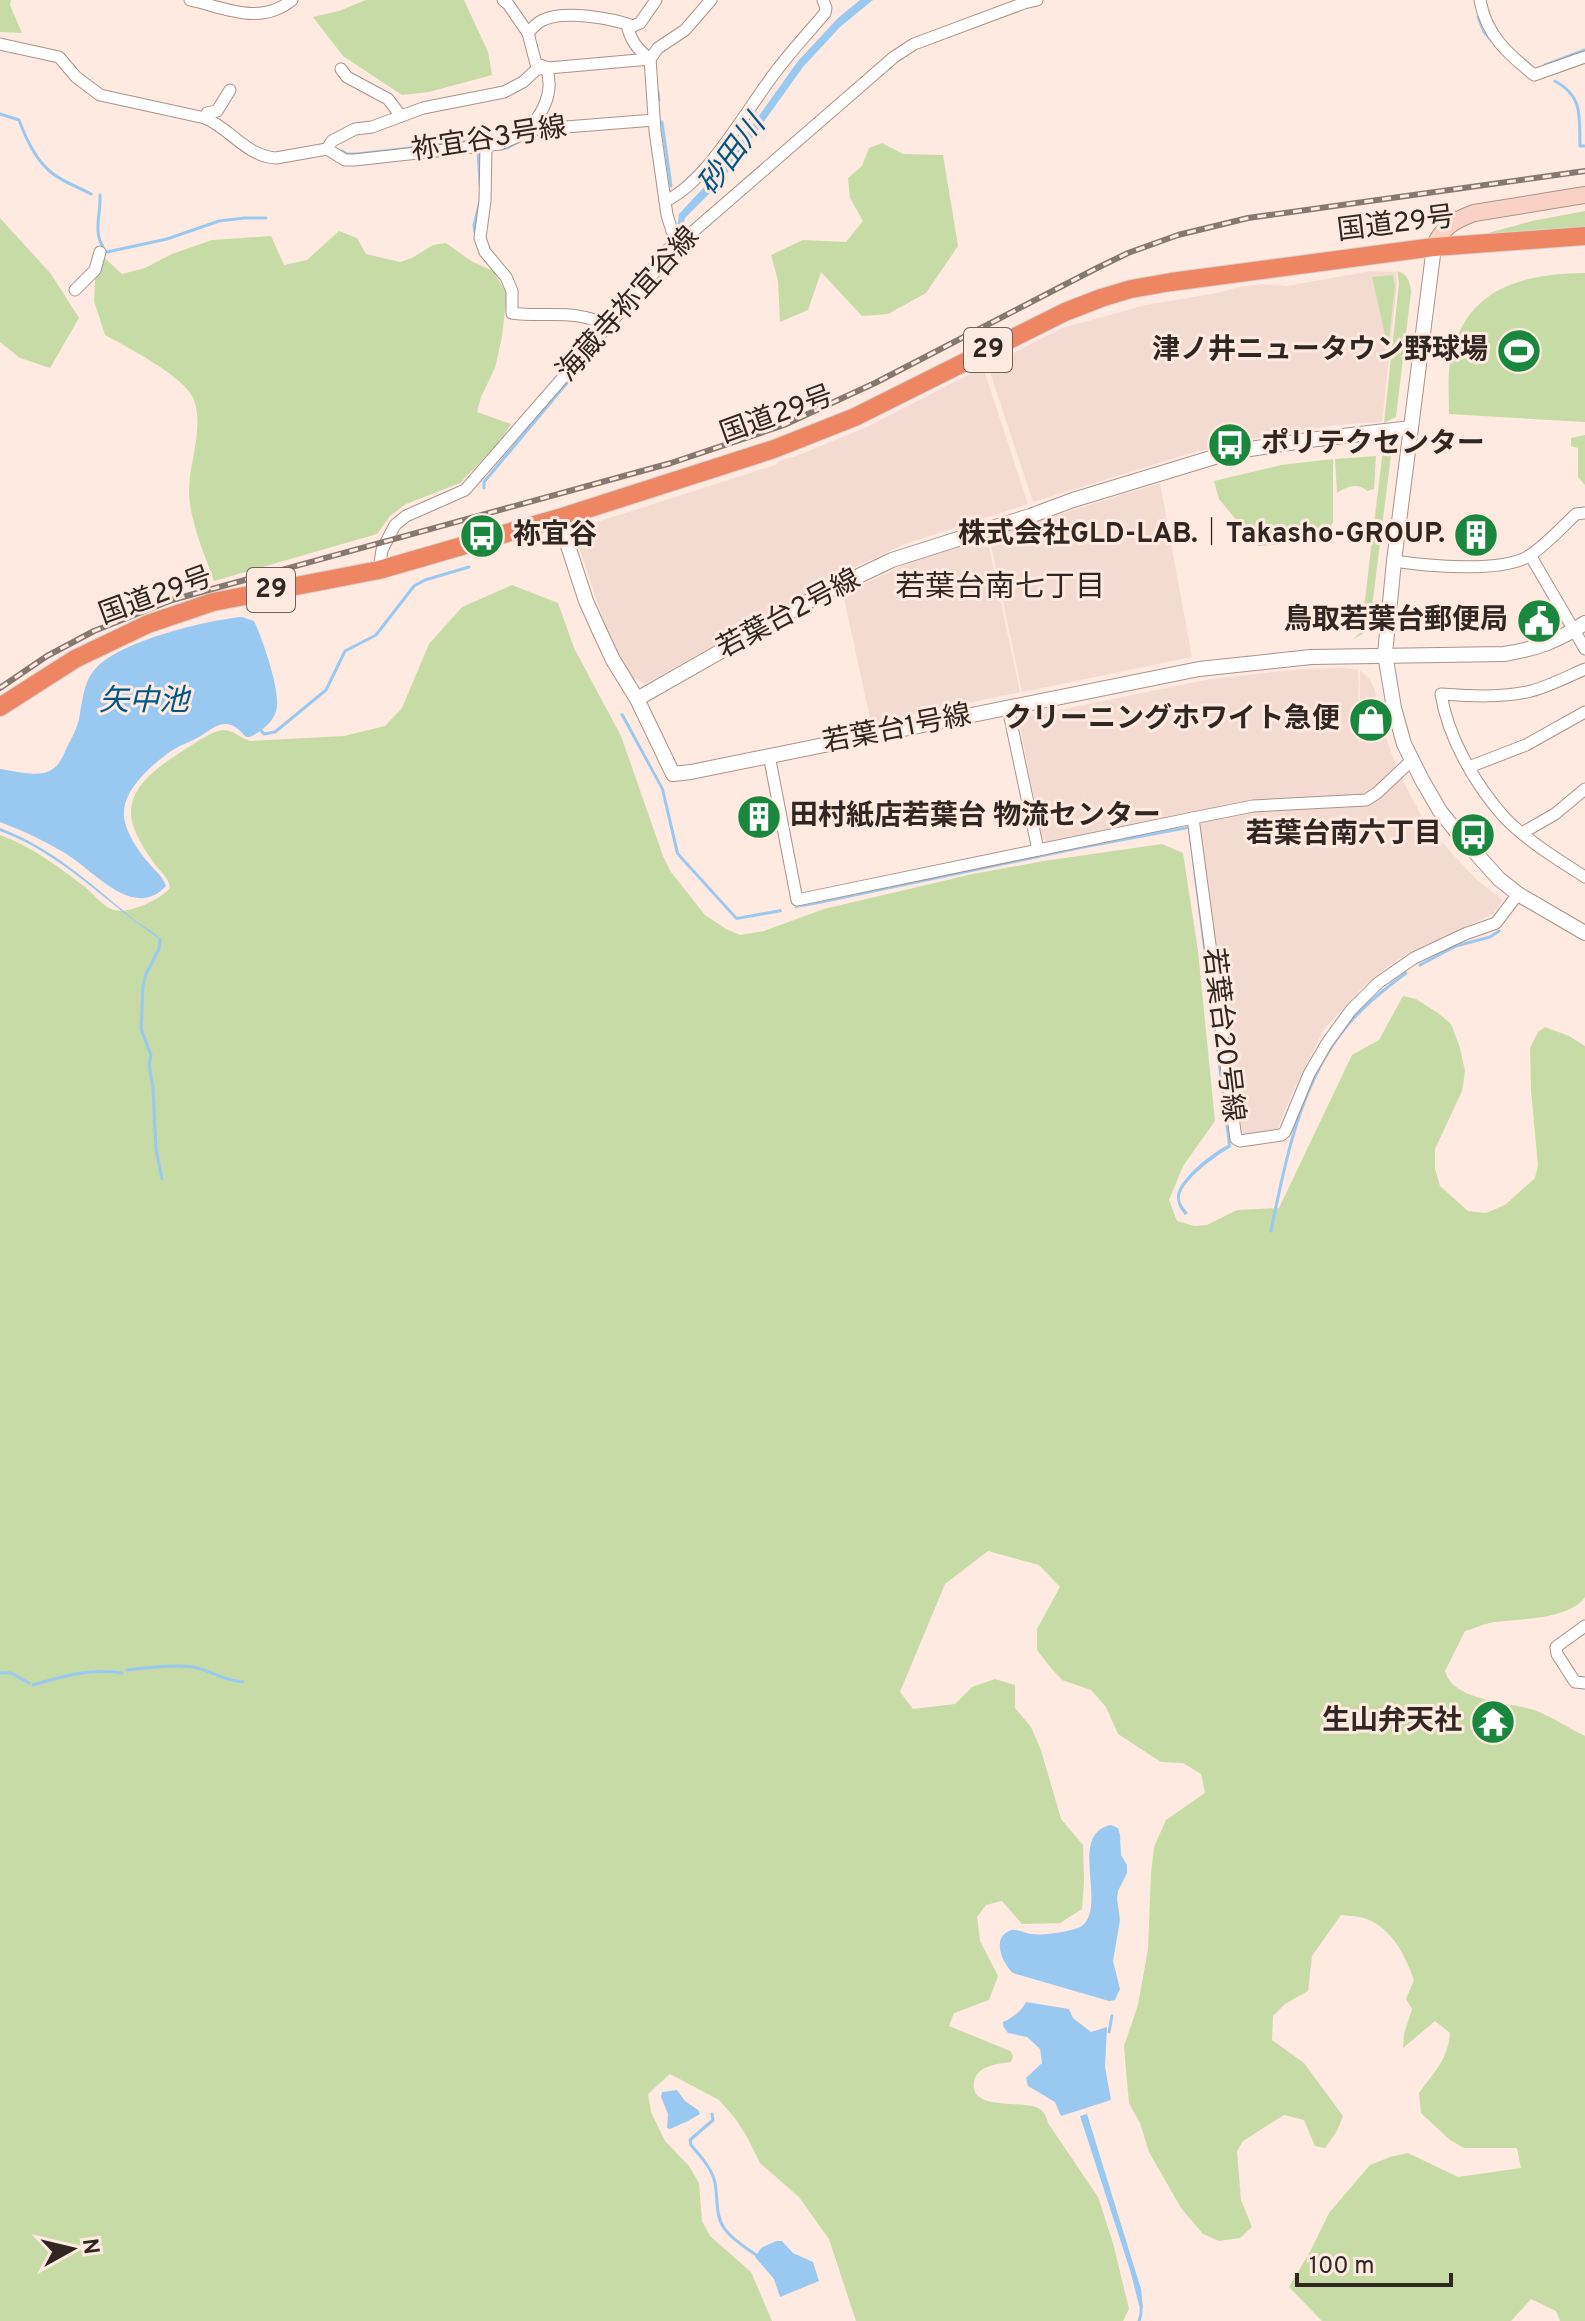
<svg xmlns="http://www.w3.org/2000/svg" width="1585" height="2321" viewBox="0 0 1585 2321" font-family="Overpass,'Noto Sans JP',sans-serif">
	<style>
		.industrial { fill: #f3dbd2 }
		.green { fill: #c7dba6 }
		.water { fill: #99c9f1 }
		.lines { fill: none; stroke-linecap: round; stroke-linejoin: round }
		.stream { stroke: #99c9f1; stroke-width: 3 }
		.minor-casing { stroke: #aa9388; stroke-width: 13 }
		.tertiary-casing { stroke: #aa9388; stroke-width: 16 }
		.secondary-casing { stroke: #aa9388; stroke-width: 18 }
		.trunk-casing { stroke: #d6d4d3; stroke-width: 20 }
		.minor { stroke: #fff; stroke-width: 11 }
		.tertiary { stroke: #fff; stroke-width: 14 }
		.secondary { stroke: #f9d1c5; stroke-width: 16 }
		.trunk { stroke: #ee8664; stroke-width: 18 }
		.rail-casing { stroke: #857870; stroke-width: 6 }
		.rail { stroke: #feeae0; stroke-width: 3; stroke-dasharray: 9; stroke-linecap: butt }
		.labels { text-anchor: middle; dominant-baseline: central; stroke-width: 6; stroke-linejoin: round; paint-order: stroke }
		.shield { fill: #feeae0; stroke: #6e625b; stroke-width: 2 }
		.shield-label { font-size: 26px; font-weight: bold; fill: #302722 }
		.street-label { font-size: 28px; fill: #302722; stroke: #feeae0 }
		.poi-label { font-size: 28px; font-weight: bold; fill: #302722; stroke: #feeae0; text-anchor: end }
		.water-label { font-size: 30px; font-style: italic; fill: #005687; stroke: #feeae0 }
		.neighbourhood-label { font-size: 30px; fill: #302722; stroke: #feeae0 }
	</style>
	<rect width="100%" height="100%" fill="#feeae0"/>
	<g class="industrial">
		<path d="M1370 271 1396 272 1397 284 1382 422 1335 425 1238 441 1188 454 1033 502 988 366 1062 328 1146 305 1217 293 1239 287 1263 284 1287 286Z"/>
		<path d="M983 367 1028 504 905 544 859 565 645 684 636 679 632 682 607 631 578 544H584L587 530 591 524 775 465 779 461 796 456 869 426Z"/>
		<path d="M1160 483 1192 657 1022 692 989 536Z"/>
		<path d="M987 537 1020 692 871 723 843 594 906 564 943 550Z"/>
		<path d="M1346 668 1358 670 1360 752V670L1370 680 1375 690 1382 726 1397 769 1368 795 1191 814 1133 825 1050 843 1042 839 1020 727 1025 717 1211 679 1302 669Z"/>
		<path d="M1400 775 1420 813 1434 834 1477 880 1503 900 1493 914 1408 953 1387 967 1364 986 1324 1029 1290 1098 1277 1130 1267 1133 1242 1136 1238 1131 1199 827 1203 819 1247 811 1363 804Z"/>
	</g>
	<g class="green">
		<path d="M0 0H11L10 5 22 33 0 32Z"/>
		<path d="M366 0H464L488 52 492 75 429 92 402 95 343 56 313 17 339 11Z"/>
		<path d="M882 143 903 154 943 155 958 246 926 293 888 314 862 316 821 272 808 310 780 322 778 281 771 255 803 240 846 242 863 221 850 198 848 178 862 166 869 148Z"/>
		<path d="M1585 211V229L1477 236 1532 221Z"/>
		<path d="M0 218 51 274 79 318 50 368 20 358 0 342Z"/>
		<path d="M339 231 357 238 366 254 400 262 412 258 433 245 446 243 471 261 493 271 507 294 502 337 495 368 481 397 477 412 511 424 501 440 460 483 406 504 390 516 377 534 214 581C204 553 190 522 189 492 189 462 204 429 194 400 186 377 127 347 105 335L94 301 97 251 122 274 145 268 172 254 212 240 271 236 284 265 307 260Z"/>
		<path d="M1397 271C1408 274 1410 282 1411 292L1396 417 1384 423 1399 283Z"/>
		<path d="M1585 273V422L1449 414C1449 396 1447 375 1451 358 1466 287 1523 274 1585 273Z"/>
		<path d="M1393 275 1395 287 1388 348 1372 277Z"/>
		<path d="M1585 435V485L1578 477V448L1571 446V438Z"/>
		<path d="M1384 441H1388L1392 447 1371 615 1364 633 1352 640 1361 632Z"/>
		<path d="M1376 456 1374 489 1367 491C1358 482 1346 487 1337 493L1335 459Z"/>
		<path d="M1333 459V522L1324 541 1258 546 1219 499 1214 481 1281 465Z"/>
		<path d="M512 585 558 603 574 648 621 736 663 856 671 872 705 915 726 929 740 935 764 931 824 909 973 874 1044 861 1162 844 1183 853 1198 951 1215 1121 1183 1166 1169 1200 1177 1221 1194 1226 1207 1225 1237 1210 1279 1208 1352 1055 1379 1040 1403 996 1416 999 1438 1013 1451 1024 1460 1048 1465 1071 1462 1091 1435 1149V1169L1440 1186 1468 1211 1486 1213 1505 1205 1535 1178 1538 1165 1531 1091 1530 1048 1538 1032 1545 1027 1569 1036 1585 1046V1597C1568 1621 1516 1618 1490 1623 1481 1625 1473 1629 1465 1631L1445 1671C1452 1701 1509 1702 1534 1710 1551 1716 1568 1728 1585 1736V2321H1560L1556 2311 1531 2299 1511 2321H1322L1289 2287 1311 2250 1329 2213 1370 2165 1390 2157 1408 2153 1458 2177 1521 2168 1517 2148H1464L1450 2140 1421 2113 1419 2093C1434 2072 1448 2060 1450 2033L1435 2021 1403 2048 1404 2034 1412 2009 1406 1999 1414 1980C1405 1955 1393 1930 1367 1919 1359 1916 1349 1916 1341 1915L1312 1956 1308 1991 1285 2004 1273 2016 1272 2040 1304 2063 1343 2116 1337 2131 1325 2148 1315 2146 1304 2120 1284 2115 1243 2141 1237 2151 1241 2200 1252 2227 1240 2238 1219 2241 1203 2234 1181 2208 1149 2152 1140 2123 1129 2103 1127 2082 1124 2046 1138 2005 1148 1949 1151 1873 1154 1847 1166 1820 1205 1793 1201 1774 1183 1763 1161 1762 1118 1734 1106 1707 1091 1690 1062 1680 1051 1668 1037 1650V1629L1060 1587 1039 1565 988 1551 945 1584 900 1692 913 1709 955 1704 972 1687 995 1679 1015 1685V1708L1031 1727 1041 1750 1061 1819 1083 1845 1084 1881 1082 1909 1060 1923 1022 1924 1002 1901 986 1905 977 1917 980 1941 998 1976 989 2000 954 2013 949 2026 1010 2051 1013 2056 1011 2062C998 2064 977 2065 974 2082 969 2111 1022 2100 1038 2108 1044 2111 1047 2117 1048 2123L1098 2197 1113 2243 1129 2309 1123 2321H856L829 2239 799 2197 760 2163 747 2137 735 2118 719 2100 670 2074 648 2094 651 2112 665 2141 689 2166 699 2183 702 2221 710 2236 751 2272 772 2321H0V835C31 846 59 867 85 887 94 894 103 907 114 910 129 914 160 900 170 888 169 877 160 872 154 863 146 852 137 838 133 825 121 785 168 761 195 743 203 738 214 731 223 730 234 730 241 739 251 741L344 736 385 726 402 708 429 644 462 607Z"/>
	</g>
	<g class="water">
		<path d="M860 0H873L840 27 803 67 720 183 685 218 682 230 670 239 605 319 604 318 677 228 679 214 721 169 798 61 838 18Z"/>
		<path d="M242 617 254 621C262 638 282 693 276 711 273 723 260 732 250 737H246C240 731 236 725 226 724 215 724 208 732 199 737 190 742 180 745 171 751 153 764 124 788 124 813 123 828 138 851 148 862 154 870 163 876 166 886 133 922 92 868 63 852 43 840 22 830 0 822V769C15 771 41 779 54 768 60 764 64 754 67 747 72 738 77 728 79 719 83 700 83 681 97 667 122 641 206 620 242 617Z"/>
		<path d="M623 713 664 789 679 853 737 917 781 909 782 912 736 920 676 854 661 789 620 714Z"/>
		<path d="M1189 826 1192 831 1231 1147C1217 1155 1182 1180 1180 1196 1179 1203 1184 1208 1188 1213L1185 1215C1181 1210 1177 1205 1177 1197 1177 1180 1213 1152 1228 1145L1188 829 1081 849 814 905 795 908 794 907 1131 836Z"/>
		<path d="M0 828C51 847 90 883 131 917 141 926 153 930 161 940 108 905 63 854 0 831Z"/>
		<path d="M1111 1825 1118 1828 1120 1835 1121 1855 1127 1865V1873L1118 1891 1117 1899 1120 1920 1113 1961 1120 1989 1115 2000 1109 2001 1013 1973C1003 1964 991 1939 1009 1931 1016 1927 1025 1934 1033 1934 1042 1936 1075 1931 1082 1926 1108 1905 1067 1834 1111 1825Z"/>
		<path d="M1026 2002 1069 2009 1073 2018 1091 2032 1107 2027 1105 2067 1111 2100 1061 2116 1055 2102 1028 2086 1026 2078 1042 2063 1040 2049 1027 2037 1008 2033 1003 2026V2022C1012 2018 1022 2011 1026 2002Z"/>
		<path d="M677 2090 685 2101 698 2110 700 2114 688 2121 670 2129 667 2128 668 2114 661 2097 662 2092Z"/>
		<path d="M1087 2114 1141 2289 1143 2308 1139 2305 1130 2270 1080 2116Z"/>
		<path d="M776 2241H782L793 2253 813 2262 819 2281 780 2297 774 2279 755 2257 761 2248Z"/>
	</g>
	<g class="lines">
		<g class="stream">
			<path d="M1478 17 1484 32 1492 41"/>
			<path d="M1545 65 1585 50"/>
			<path d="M1555 81C1584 97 1579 117 1580 146H1585"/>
			<path d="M658 92 659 100"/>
			<path d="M0 114 19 120C26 139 36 161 52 173 63 182 78 187 91 194"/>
			<path d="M662 122 671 186"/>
			<path d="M499 149 507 148 518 142"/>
			<path d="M342 151 347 154H357L489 139"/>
			<path d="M478 151 480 185"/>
			<path d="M100 195C101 213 93 231 103 247"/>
			<path d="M475 232 474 225 480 201"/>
			<path d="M107 252 167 239 219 221 245 218H266"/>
			<path d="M484 488V482L592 353"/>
			<path d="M259 728 264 734 275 732 326 690 345 651 376 635 414 586 425 580 469 567"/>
			<path d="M160 940 159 949 146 974 143 986 141 1029 151 1055 149 1065 153 1088 156 1149 162 1179"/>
			<path d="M1420 965 1456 946 1490 937 1499 931"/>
			<path d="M1271 1231C1284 1166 1299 1090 1339 1036 1357 1011 1382 991 1406 973"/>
			<path d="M127 1670C148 1668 171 1664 193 1667 210 1670 224 1681 243 1682"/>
			<path d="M0 1673H11L29 1683"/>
			<path d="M33 1685C63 1676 92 1668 122 1673"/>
			<path d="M1109 2032 1112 2016"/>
			<path d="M712 2114 713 2120 690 2140 691 2145C700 2156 712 2168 715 2183 718 2198 715 2215 724 2228 732 2240 748 2249 759 2257"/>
			<path d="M1139 2321 1141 2314V2305"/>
		</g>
		<g class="minor-casing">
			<g id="minor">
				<path d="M190 0C226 8 260 26 292 0"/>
				<path d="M503 0 508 4 528 33"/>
				<path d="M1480 0C1486 35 1508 54 1534 75L1585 57"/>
				<path d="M627 24C630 40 637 49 650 59L655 131 667 215 672 231 681 242"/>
				<path d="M0 44 59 57 76 77 100 95 205 118C231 129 246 156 276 158L327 149 332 141 355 129 372 127 423 108 504 92 523 82 537 69 650 59 658 48 685 30 711 0"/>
				<path d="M341 69 347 77 388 99 401 116"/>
				<path d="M205 118 207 113 217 111 230 90"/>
				<path d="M528 130C544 112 555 91 546 67L536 64 528 33C533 28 536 23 543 20 565 10 611 18 633 26L640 23 656 0"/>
				<path d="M486 145 485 201 480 238 485 252 506 277 512 291V313C543 318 579 308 607 326"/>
				<path d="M327 149 345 160H354L500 144 519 136 528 130 654 120"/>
				<path d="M665 201C707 183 748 107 777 70 792 50 809 32 825 13L826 8 823 0"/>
				<path d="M75 290 95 270 100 252"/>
				<path d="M1530 555 1585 649"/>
				<path d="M1394 561C1427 566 1500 573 1529 556 1546 545 1561 528 1576 514L1585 513"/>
				<path d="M379 570 382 550 395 525 406 516 465 490 681 242 894 57 914 44 1024 3 1037 0"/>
				<path d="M1585 669C1567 677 1550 686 1531 691 1504 698 1470 696 1441 694 1448 738 1475 784 1504 817 1527 841 1557 859 1585 877"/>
				<path d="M1008 708 1038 850"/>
				<path d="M769 755 797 900 1193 818"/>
				<path d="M1412 760 1377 793 1366 800 1253 806 1193 818 1236 1139 1240 1141 1281 1135 1285 1132 1309 1074 1327 1043 1351 1010 1378 983 1414 958 1465 934 1496 923 1518 894"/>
				<path d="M1469 767 1526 745 1585 712"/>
				<path d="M1522 833 1555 814 1585 789"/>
				<path d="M1585 1626 1556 1647 1557 1654 1575 1682 1585 1683"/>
			</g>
		</g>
		<g class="tertiary-casing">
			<g id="tertiary">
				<path d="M1434 247 1394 561 1385 654 1394 708 1404 744 1422 780 1440 811 1456 831 1499 879 1518 894 1585 933"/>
				<path d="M559 518 586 601 599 630 613 660 637 699 673 774 691 772 1199 669 1311 657 1504 654C1536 649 1558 641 1585 623"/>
				<path d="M637 699 823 593 892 560 1030 516 1073 500 1231 452 1309 440 1411 428"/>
			</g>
		</g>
		<g class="secondary-casing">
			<path id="secondary" d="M1434 247C1442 227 1455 220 1474 213L1585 195"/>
		</g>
		<g class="trunk-casing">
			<path id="trunk" d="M0 707 75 659 148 624 213 602 379 570 559 518 774 449 855 417 1065 312 1101 298 1131 289 1171 282 1434 247 1585 236"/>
		</g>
		<use href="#minor" class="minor"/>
		<use href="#tertiary" class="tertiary"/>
		<use href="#secondary" class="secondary"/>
		<use href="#trunk" class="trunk"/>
		<g class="rail-casing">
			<path id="rail" d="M0 688 47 656 94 631 172 600 671 463 784 425 875 383 1097 268 1128 253 1178 235 1248 218 1585 171"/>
		</g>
		<use href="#rail" class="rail"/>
	</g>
	<defs>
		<g id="stadium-disc" transform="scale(2.3)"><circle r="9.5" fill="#19873e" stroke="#feeae0"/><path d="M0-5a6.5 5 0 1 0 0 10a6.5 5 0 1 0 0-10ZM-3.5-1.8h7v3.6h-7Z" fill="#fff"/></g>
		<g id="bus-disc" transform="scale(2.3)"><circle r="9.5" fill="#19873e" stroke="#feeae0"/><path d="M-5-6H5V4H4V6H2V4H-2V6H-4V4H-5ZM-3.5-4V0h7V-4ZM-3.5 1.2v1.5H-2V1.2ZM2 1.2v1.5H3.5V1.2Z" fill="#fff"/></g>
		<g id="building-disc" transform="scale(2.3)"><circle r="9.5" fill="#19873e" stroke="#feeae0"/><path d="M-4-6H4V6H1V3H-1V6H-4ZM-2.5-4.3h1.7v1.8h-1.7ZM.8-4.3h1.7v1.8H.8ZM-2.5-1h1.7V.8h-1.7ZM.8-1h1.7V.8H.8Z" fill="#fff"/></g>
		<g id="civic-disc" transform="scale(2.3)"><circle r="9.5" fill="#19873e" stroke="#feeae0"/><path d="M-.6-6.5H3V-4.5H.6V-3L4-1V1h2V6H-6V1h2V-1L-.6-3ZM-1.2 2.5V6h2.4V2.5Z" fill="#fff"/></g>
		<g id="shop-disc" transform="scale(2.3)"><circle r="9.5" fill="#19873e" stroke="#feeae0"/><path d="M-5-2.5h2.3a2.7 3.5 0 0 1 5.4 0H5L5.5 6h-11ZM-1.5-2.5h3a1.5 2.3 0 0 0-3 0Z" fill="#fff"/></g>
		<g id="temple-disc" transform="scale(2.3)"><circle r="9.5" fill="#19873e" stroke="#feeae0"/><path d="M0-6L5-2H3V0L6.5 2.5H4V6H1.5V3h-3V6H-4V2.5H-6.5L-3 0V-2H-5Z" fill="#fff"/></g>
	</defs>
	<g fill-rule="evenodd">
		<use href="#stadium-disc" x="1519" y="351"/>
		<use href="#bus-disc" x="1230" y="445"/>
		<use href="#building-disc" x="1476" y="535"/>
		<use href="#bus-disc" x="482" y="536"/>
		<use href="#civic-disc" x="1539" y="621"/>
		<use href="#shop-disc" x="1371" y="720"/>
		<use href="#building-disc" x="759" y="817"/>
		<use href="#bus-disc" x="1473" y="835"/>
		<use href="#temple-disc" x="1493" y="1722"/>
	</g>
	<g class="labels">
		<g class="shield">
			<rect x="964" y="328" width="48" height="44" rx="6"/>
			<rect x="247" y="568" width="48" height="44" rx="6"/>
		</g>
		<g class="shield-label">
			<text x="988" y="350">29</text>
			<text x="271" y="590">29</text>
		</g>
		<g class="street-label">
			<text transform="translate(489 140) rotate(-9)">祢宜谷3号線</text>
			<text transform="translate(1396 225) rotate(-7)">国道29号</text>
			<text transform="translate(629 305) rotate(-48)">海蔵寺祢宜谷線</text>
			<text transform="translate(777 416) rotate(-20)">国道29号</text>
			<text transform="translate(156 597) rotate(-20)">国道29号</text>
			<text transform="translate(789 615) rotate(-28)">若葉台2号線</text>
			<text transform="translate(897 730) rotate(-11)">若葉台1号線</text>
			<text transform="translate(1222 1035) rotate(83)">若葉台20号線</text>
		</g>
		<g class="poi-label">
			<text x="1488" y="351">津ノ井ニュータウン野球場</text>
			<text x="1261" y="445" text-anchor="start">ポリテクセンター</text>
			<text x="1445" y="535">株式会社GLD-LAB.｜Takasho-GROUP.</text>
			<text x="513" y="536" text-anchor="start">祢宜谷</text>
			<text x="1508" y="621">鳥取若葉台郵便局</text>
			<text x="1340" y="720">クリーニングホワイト急便</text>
			<text x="790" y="817" text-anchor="start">田村紙店若葉台 物流センター</text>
			<text x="1442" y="835">若葉台南六丁目</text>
			<text x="1462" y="1722">生山弁天社</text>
		</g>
		<g class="water-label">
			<text transform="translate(733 156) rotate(-54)">砂田川</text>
			<text x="144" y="702">矢中池</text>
		</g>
		<g class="neighbourhood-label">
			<text x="1000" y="588">若葉台南七丁目</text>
		</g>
	</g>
	<g transform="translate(72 2249) rotate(82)" stroke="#feeae0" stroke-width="6" paint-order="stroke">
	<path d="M0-6L14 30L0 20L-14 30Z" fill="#302722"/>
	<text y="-12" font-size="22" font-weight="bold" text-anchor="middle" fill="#302722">N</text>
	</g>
	<path d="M1297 2273v12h154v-12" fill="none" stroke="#302722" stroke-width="4"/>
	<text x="1309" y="2273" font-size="24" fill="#302722" stroke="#feeae0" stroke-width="6" paint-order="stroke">100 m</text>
</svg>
